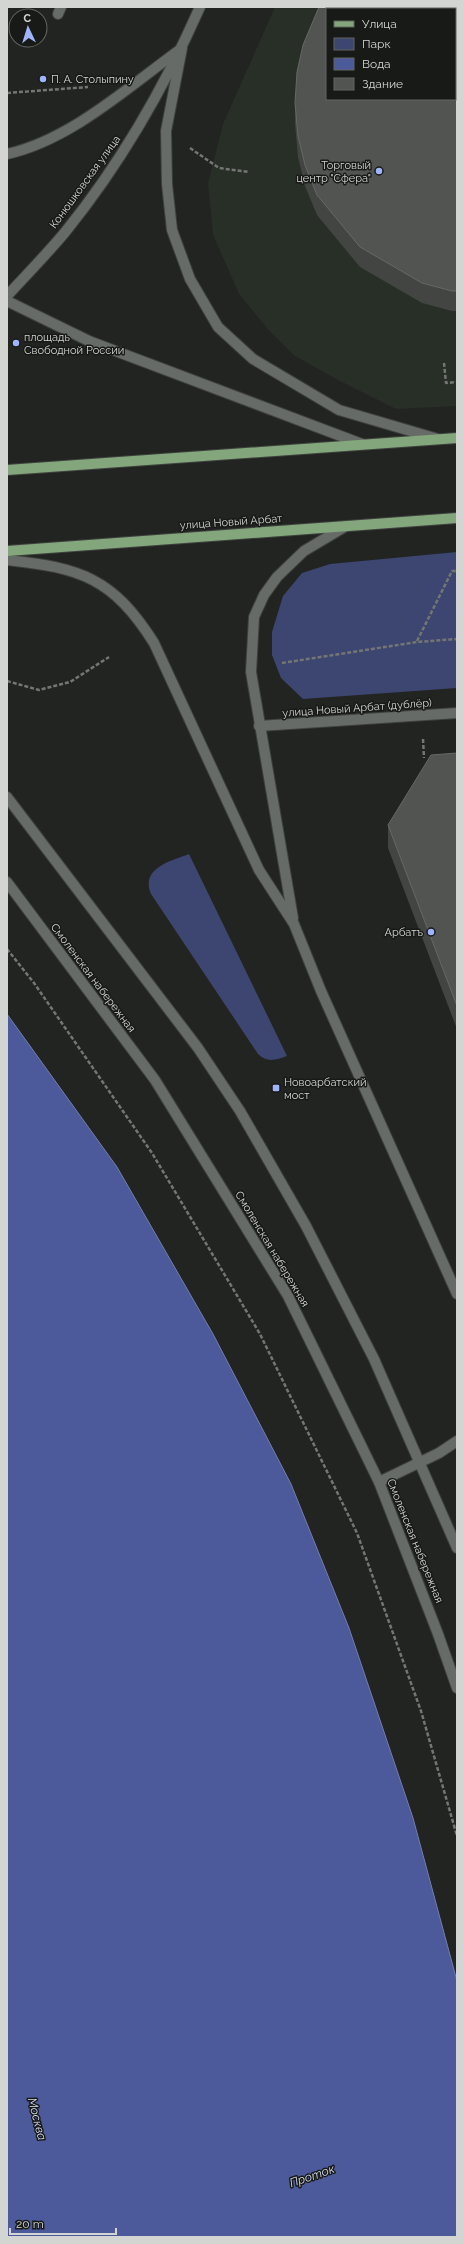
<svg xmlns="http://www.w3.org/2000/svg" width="464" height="2244" viewBox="0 0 464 2244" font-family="Raleway,sans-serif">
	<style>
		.built { fill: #282f27; fill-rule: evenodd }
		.green { fill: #3c4670 }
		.water { fill: #4c599b; stroke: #747eac }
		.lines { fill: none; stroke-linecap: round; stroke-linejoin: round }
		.service-casing { stroke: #3f413e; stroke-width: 12 }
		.minor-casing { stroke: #3f413e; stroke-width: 12 }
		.secondary-casing { stroke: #3f413e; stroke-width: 12 }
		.primary-casing { stroke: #3f413e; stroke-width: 12 }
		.path { stroke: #747673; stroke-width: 2.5; stroke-dasharray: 4 2; stroke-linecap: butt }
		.service { stroke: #676b67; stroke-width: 10 }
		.minor { stroke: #676b67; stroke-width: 10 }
		.secondary { stroke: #676b67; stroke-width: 10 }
		.primary { stroke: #83a67d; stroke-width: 10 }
		.wall { fill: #424542 }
		.building { fill: #525451; stroke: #666866; fill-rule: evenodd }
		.poi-dot { fill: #a0b3fd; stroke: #181a17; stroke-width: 1.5 }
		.labels { text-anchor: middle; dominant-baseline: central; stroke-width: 3; stroke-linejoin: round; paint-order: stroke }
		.poi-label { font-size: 11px; fill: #d3d5d2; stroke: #181a17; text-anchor: start }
		.street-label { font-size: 11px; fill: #d3d5d2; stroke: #181a17 }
		.water-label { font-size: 12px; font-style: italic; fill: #d8def1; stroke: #181a17 }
	</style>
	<rect width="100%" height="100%" fill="#212420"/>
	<path class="built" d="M275 7H457V406L396 409 338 380 295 356 266 327 239 294 213 235 208 183 223 124ZM327 9H455V99H327Z"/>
	<g class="green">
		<path d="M457 552V688L303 699 281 678 272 655V632L283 596 302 573 330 564Z"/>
		<path d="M189 854 287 1056C276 1060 267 1063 258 1054L151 894C140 868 171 861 189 854Z"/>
	</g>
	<path class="water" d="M7 1014 117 1167 213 1334 291 1484 349 1628 413 1818 457 1981V2237H7Z"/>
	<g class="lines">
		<g class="service-casing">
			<path id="service" d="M58 14 61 7"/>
		</g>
		<g class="minor-casing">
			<path id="minor" d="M259 726 457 713"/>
		</g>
		<g class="secondary-casing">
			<g id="secondary">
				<path d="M182 48 166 131 167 184 172 230 190 279 218 327 253 359 339 410 438 439"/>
				<path d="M7 154C70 140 127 88 178 51"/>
				<path d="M7 296C27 274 48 253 66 231 121 163 165 86 200 7"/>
				<path d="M7 301 89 341 362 444"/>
				<path d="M7 560C81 568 113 578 154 643L259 870 294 924 321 991 457 1294"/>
				<path d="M7 797 198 1048 240 1111 306 1226 374 1359 457 1548"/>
				<path d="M7 882 155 1080 288 1296 379 1482 438 1634 457 1688"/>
				<path d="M293 918 251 672 254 617 264 595 277 577 304 551 346 526"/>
				<path d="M379 1482 439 1453 457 1441"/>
			</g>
		</g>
		<g class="primary-casing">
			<g id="primary">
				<path d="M7 470 457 438"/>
				<path d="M7 551 457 518"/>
			</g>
		</g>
		<g class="path">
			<path d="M7 93 88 87"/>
			<path d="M190 148 219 168 249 172"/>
			<path d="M444 363 446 383 457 382"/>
			<path d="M417 641 452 571H457"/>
			<path d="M282 663 417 642 457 639"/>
			<path d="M7 681 39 690 70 682 109 657"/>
			<path d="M423 739 424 758"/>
			<path d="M7 949 34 983 152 1153 260 1334 357 1533 421 1711 457 1836"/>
		</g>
		<use href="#service" class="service"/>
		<use href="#minor" class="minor"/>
		<use href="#secondary" class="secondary"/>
		<use href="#primary" class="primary"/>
	</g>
	<g class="wall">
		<path d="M457 7V311H452L422 303 360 267 317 215 305 186 298 157 295 124V103Z"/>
		<path d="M457 753V1029L388 848V825Z"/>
	</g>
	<g class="building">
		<path d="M319 7H457V291H452L422 283 360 247 317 195 305 165 298 136 295 103 297 72 303 45ZM327 9H455V99H327Z"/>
		<path d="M457 753V1006L388 825 431 755Z"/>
	</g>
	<g class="poi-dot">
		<circle cx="43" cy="79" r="4"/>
		<circle cx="379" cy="171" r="4"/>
		<circle cx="16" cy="343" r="4"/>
		<circle cx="431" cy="932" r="4"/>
		<rect x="272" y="1084" width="8" height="8" rx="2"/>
	</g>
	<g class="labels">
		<g class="poi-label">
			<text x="51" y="79">П. А. Столыпину</text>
			<text x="371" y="165" text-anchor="end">Торговый<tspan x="371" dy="13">центр "Сфера"</tspan></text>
			<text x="24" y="337">площадь<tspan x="24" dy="13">Свободной России</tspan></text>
			<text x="423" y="932" text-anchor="end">Арбатъ</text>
			<text x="284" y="1082">Новоарбатский<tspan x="284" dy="13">мост</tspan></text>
		</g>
		<g class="street-label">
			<text transform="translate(85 182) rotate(-54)">Конюшковская улица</text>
			<text transform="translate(231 522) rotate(-4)">улица Новый Арбат</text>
			<text transform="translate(357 708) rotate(-4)">улица Новый Арбат (дублёр)</text>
			<text transform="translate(93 978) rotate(53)">Смоленская набережная</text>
			<text transform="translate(272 1249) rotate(59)">Смоленская набережная</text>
			<text transform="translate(415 1541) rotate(68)">Смоленская набережная</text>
		</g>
		<g class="water-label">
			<text transform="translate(37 2119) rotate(76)">Москва</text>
			<text transform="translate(312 2176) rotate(-19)">Проток</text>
		</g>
	</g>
	<rect width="464" height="2244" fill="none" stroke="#d3d5d2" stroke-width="16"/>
	<rect x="326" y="8" width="130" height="92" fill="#181a17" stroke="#636562"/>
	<rect x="334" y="21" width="20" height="6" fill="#83a67d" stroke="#636562"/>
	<text x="362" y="28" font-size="12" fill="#d3d5d2">Улица</text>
	<rect x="334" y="38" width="20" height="12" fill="#3c4670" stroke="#636562"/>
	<text x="362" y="48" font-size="12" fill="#d3d5d2">Парк</text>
	<rect x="334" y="58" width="20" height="12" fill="#4c599b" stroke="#636562"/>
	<text x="362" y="68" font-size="12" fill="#d3d5d2">Вода</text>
	<rect x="334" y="78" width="20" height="12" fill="#525451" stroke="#636562"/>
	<text x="362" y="88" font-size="12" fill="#d3d5d2">Здание</text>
	<g transform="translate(28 28) rotate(356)"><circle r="19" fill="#181a17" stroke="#636562"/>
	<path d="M0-3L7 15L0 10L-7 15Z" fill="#a0b3fd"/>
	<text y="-6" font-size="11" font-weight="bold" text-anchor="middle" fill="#d3d5d2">С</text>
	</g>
	<path d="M10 2228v6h106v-6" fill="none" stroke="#d3d5d2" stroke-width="2"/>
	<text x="16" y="2228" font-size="12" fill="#d3d5d2" stroke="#181a17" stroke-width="3" paint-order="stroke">20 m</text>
</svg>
